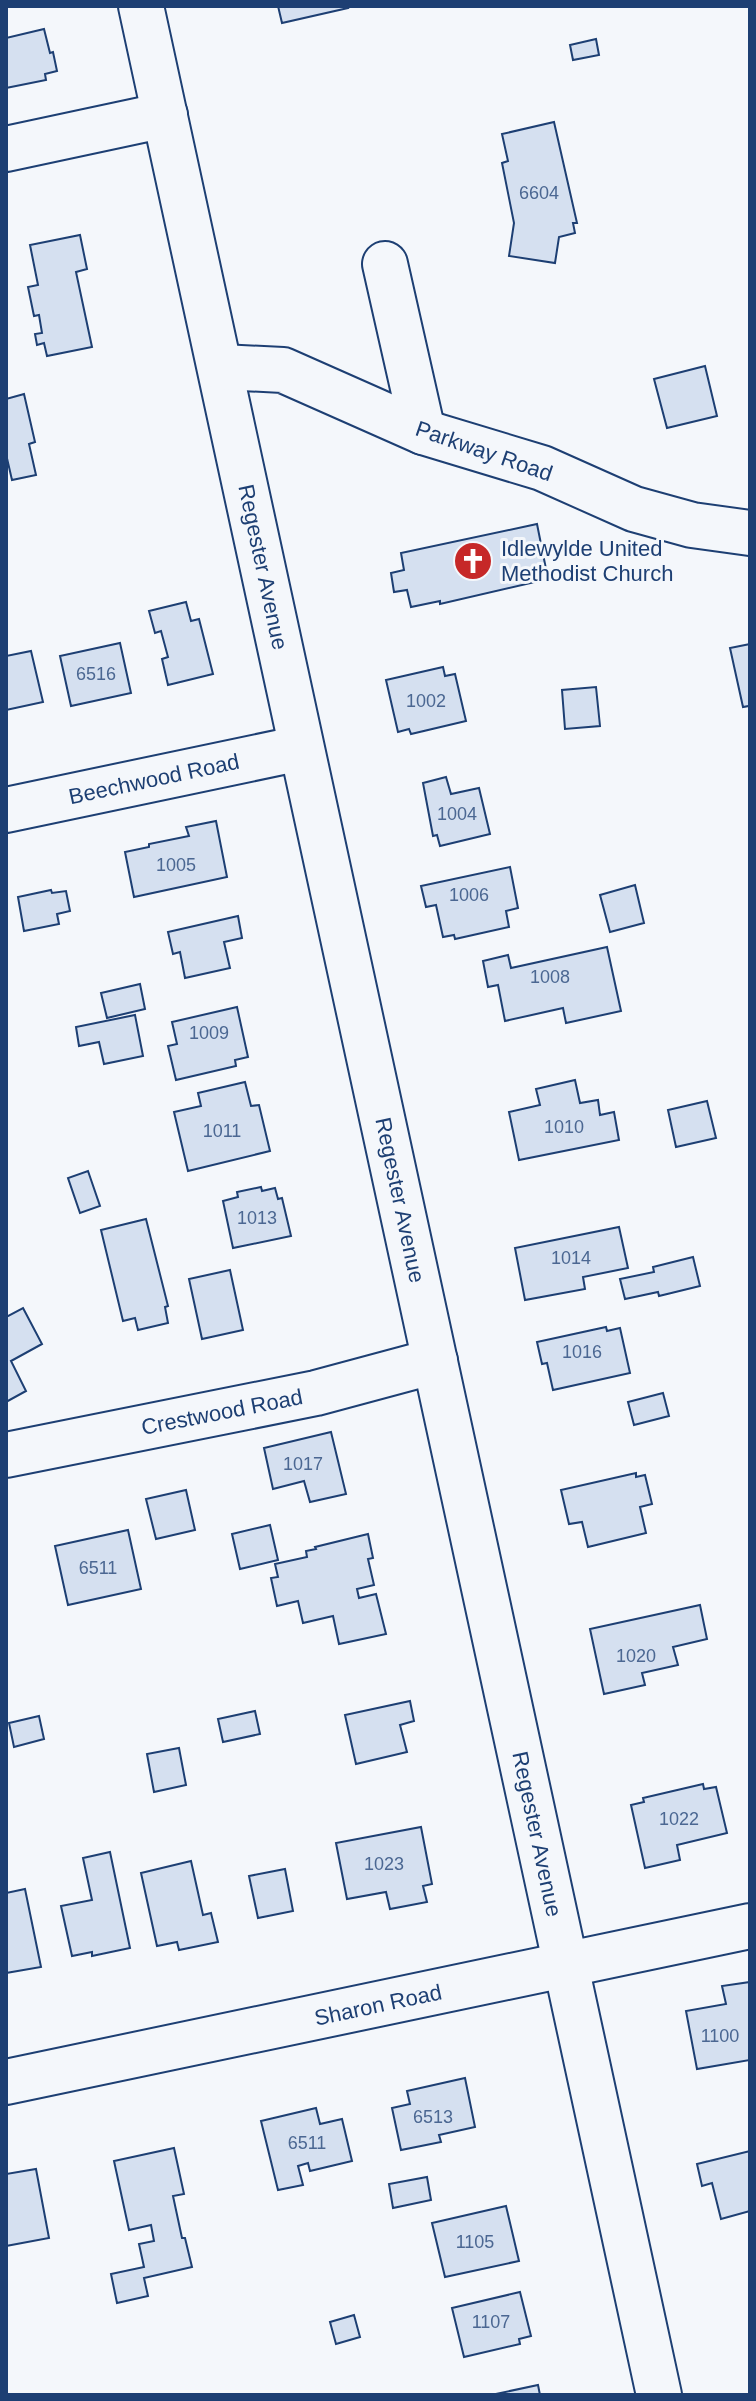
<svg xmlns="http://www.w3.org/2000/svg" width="756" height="2401" viewBox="0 0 756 2401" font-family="Helvetica,sans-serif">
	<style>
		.building { fill: #d5e0f0; stroke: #1d3f73; stroke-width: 2 }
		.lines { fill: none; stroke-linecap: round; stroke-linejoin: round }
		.minor-casing { stroke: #1d3f73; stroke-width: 48 }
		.minor { stroke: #f4f7fb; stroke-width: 44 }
		.labels { text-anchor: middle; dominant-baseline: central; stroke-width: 6; stroke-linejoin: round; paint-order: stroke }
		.number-label { font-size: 18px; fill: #4b6792 }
		.street-label { font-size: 22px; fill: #1d3f73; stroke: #f4f7fb }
		.poi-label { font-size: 22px; fill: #1d3f73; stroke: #f4f7fb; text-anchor: start }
	</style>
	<rect width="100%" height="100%" fill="#f4f7fb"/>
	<g class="building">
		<path d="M278 6H347L348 8 282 23Z"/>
		<path d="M44 29 50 53 53 52 57 71 45 74 46 80 6 88V38Z"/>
		<path d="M596 39 599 55 573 60 570 45Z"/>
		<path d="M554 122 577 223H573L575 233 559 237 555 263 509 256 514 223 502 163 508 161 502 134Z"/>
		<path d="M80 235 87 269 76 272 92 347 47 356 44 343 37 345 35 334 42 333 39 315 34 316 28 287 38 285 30 245Z"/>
		<path d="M705 366 717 416 667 428 654 379Z"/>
		<path d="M24 394 35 442 29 444 36 475 12 480 6 454V399Z"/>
		<path d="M537 524 548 579 440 604V601L411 607 407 590 394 592 391 573 404 570 401 553Z"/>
		<path d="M186 602 191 621 199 619 213 674 168 685 162 659 168 657 161 631 155 633 149 611Z"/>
		<path d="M120 643 131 693 71 706 60 656Z"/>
		<path d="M750 644V709L749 706 743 707 730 648Z"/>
		<path d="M31 651 43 702 6 710V656Z"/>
		<path d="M443 667 445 676 455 674 466 721 411 734 409 729 398 732 386 680Z"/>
		<path d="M596 687 600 726 565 729 562 690Z"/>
		<path d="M446 777 451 794 479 788 490 834 440 846 437 835 433 836 423 783Z"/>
		<path d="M216 821 227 877 134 897 125 852 149 847V844L189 836 186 827Z"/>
		<path d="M510 867 518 908 506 911 509 927 455 939 454 935 443 937 436 905 426 907 421 886Z"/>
		<path d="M635 885 644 923 610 932 600 895Z"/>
		<path d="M51 890 52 893 66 891 70 911 57 914 59 924 24 931 18 897Z"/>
		<path d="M238 916 242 938 224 942 230 968 185 978 180 952 173 954 168 932Z"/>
		<path d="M607 947 621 1011 566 1023 563 1008 505 1021 498 985 488 987 483 961 508 955 511 968Z"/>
		<path d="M140 984 145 1009 107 1018 101 993Z"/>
		<path d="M237 1007 248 1057 235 1060 236 1066 176 1080 168 1046 177 1044 172 1022Z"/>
		<path d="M135 1015 143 1056 104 1064 99 1042 79 1046 76 1027Z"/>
		<path d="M575 1080 580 1103 598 1100 600 1115 614 1112 619 1140 519 1160 509 1112 540 1105 536 1089Z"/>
		<path d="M245 1082 251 1106 259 1105 270 1151 188 1171 174 1112 201 1106 198 1093Z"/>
		<path d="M707 1101 716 1138 676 1147 668 1110Z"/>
		<path d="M88 1171 100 1206 80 1213 68 1178Z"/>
		<path d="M261 1187 262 1191 275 1188 278 1199 282 1198 291 1236 233 1248 223 1201 238 1197 237 1192Z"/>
		<path d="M146 1219 168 1306 165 1307 168 1323 138 1330 135 1318 123 1321 101 1230Z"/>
		<path d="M619 1227 628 1268 583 1277 585 1289 525 1300 515 1248Z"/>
		<path d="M693 1257 700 1286 659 1296 658 1292 625 1299 620 1279 654 1272 653 1267Z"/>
		<path d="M230 1270 243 1330 202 1339 189 1279Z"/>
		<path d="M23 1308 42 1344 11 1361 26 1391 6 1402V1317Z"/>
		<path d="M606 1327 607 1331 620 1328 630 1373 553 1390 547 1363 542 1364 537 1342Z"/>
		<path d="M663 1393 669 1416 634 1425 628 1402Z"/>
		<path d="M331 1432 346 1494 310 1502 304 1481 273 1489 264 1448Z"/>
		<path d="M636 1473V1477L645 1475 652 1504 640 1507 646 1533 588 1547 582 1522 569 1524 561 1490Z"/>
		<path d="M186 1490 195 1530 156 1539 146 1499Z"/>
		<path d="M270 1525 278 1560 240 1569 232 1534Z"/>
		<path d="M128 1530 141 1589 68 1605 55 1546Z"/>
		<path d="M368 1534 373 1558 368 1559 374 1585 357 1589 359 1598 376 1594 386 1634 339 1644 333 1616 303 1623 298 1601 277 1606 271 1578 278 1577 275 1564 307 1557 306 1551 316 1549 315 1547Z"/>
		<path d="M700 1605 707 1639 673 1647 678 1665 642 1673 645 1685 604 1694 590 1629Z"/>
		<path d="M410 1701 414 1721 400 1725 407 1752 356 1764 345 1715Z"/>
		<path d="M255 1711 260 1734 223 1742 218 1719Z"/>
		<path d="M39 1716 44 1739 14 1747 9 1723Z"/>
		<path d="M179 1748 186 1785 154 1792 147 1754Z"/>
		<path d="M703 1784 704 1789 716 1787 727 1833 677 1845 680 1860 645 1868 631 1805 644 1802 643 1798Z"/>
		<path d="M421 1827 432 1884 423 1886 427 1902 390 1909 386 1892 347 1899 336 1843Z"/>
		<path d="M110 1852 130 1948 92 1956V1952L72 1956 61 1906 92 1900 83 1858Z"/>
		<path d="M191 1861 203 1915 211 1913 218 1942 179 1950 177 1942 157 1946 141 1873Z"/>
		<path d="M285 1869 293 1911 258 1918 249 1876Z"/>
		<path d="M25 1889 41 1967 6 1973V1893Z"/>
		<path d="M750 1982V2060L697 2069 686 2011 726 2004 722 1986Z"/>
		<path d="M465 2078 475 2127 439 2135 441 2142 401 2150 392 2108 410 2104 407 2091Z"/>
		<path d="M316 2108 320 2124 342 2119 352 2161 310 2171 308 2163 298 2166 303 2185 278 2190 261 2121Z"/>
		<path d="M174 2148 184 2194 173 2196 182 2238H185L192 2267 144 2278 148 2296 117 2303 111 2274 144 2267 139 2244 154 2241 151 2225 129 2230 114 2161Z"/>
		<path d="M750 2151V2211L721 2219 712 2183 702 2186 697 2164Z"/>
		<path d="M36 2169 49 2238 6 2246V2174Z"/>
		<path d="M427 2177 431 2200 393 2208 389 2184Z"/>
		<path d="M506 2206 519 2261 445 2277 432 2223Z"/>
		<path d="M520 2292 531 2336 519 2339 520 2344 464 2357 452 2308Z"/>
		<path d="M354 2315 360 2337 336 2344 330 2322Z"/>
		<path d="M538 2385 540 2395H491Z"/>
	</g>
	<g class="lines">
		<g class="minor-casing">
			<g id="minor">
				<path d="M141 6 659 2395"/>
				<path d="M6 149 165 115"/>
				<path d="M385 264 423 432"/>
				<path d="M221 367 283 370 423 432 542 468 634 509 692 525 750 533"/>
				<path d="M6 810 301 748"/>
				<path d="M6 1455 316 1393 435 1361"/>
				<path d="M6 2082 750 1926"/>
			</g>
		</g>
		<use href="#minor" class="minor"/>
	</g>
	<defs>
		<g id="church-disc" transform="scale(2)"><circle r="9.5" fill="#c62828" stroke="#f4f7fb"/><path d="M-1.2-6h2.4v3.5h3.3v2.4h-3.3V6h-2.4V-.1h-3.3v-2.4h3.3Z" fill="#fff"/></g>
	</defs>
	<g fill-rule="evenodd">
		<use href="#church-disc" x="473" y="561"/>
	</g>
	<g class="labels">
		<g class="number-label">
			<text x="539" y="193">6604</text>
			<text x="96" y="674">6516</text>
			<text x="426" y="701">1002</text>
			<text x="457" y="814">1004</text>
			<text x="176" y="865">1005</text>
			<text x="469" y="895">1006</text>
			<text x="550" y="977">1008</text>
			<text x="209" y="1033">1009</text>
			<text x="564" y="1127">1010</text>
			<text x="222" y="1131">1011</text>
			<text x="257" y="1218">1013</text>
			<text x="571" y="1258">1014</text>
			<text x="582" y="1352">1016</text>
			<text x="303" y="1464">1017</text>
			<text x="98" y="1568">6511</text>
			<text x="636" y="1656">1020</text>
			<text x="679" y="1819">1022</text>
			<text x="384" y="1864">1023</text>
			<text x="720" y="2036">1100</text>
			<text x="433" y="2117">6513</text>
			<text x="307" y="2143">6511</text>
			<text x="475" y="2242">1105</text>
			<text x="491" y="2322">1107</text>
		</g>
		<g class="street-label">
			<text transform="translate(484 451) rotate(19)">Parkway Road</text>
			<text transform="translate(263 567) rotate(78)">Regester Avenue</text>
			<text transform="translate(154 779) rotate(-12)">Beechwood Road</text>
			<text transform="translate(400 1200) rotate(78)">Regester Avenue</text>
			<text transform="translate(222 1412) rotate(-11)">Crestwood Road</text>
			<text transform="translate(537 1834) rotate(78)">Regester Avenue</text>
			<text transform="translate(378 2005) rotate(-12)">Sharon Road</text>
		</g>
		<g class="poi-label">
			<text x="501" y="548">Idlewylde United<tspan x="501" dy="25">Methodist Church</tspan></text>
		</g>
	</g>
	<rect width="756" height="2401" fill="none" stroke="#1d3f73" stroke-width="16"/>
</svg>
